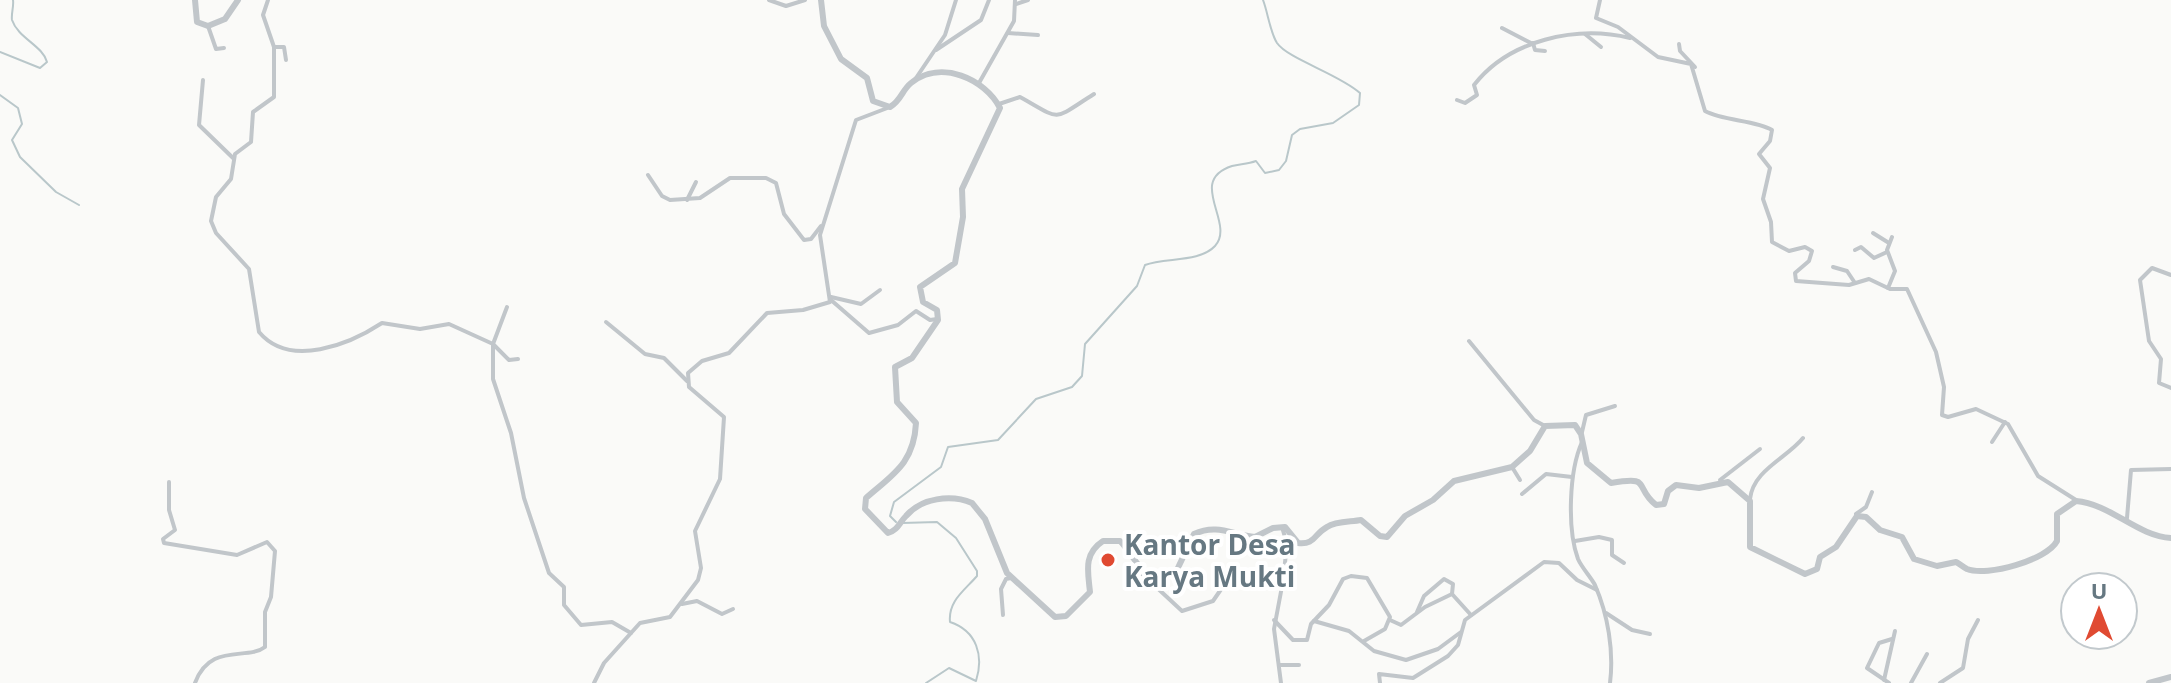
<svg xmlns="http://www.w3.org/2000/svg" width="2171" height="683" viewBox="0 0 2171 683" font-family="'Open Sans',sans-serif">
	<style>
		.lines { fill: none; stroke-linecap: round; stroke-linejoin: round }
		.stream { stroke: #b9c7ca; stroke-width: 2 }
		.minor { stroke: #c1c6ca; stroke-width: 4 }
		.tertiary { stroke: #c1c6ca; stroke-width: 6 }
		.poi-dot { fill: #e04a32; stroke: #fff; stroke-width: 3 }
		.labels { text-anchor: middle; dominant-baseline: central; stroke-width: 8; stroke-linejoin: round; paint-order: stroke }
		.poi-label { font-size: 28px; font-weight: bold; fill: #667882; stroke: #fff; text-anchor: start }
	</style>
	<rect width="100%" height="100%" fill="#fafaf8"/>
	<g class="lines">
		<g class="stream">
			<path d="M0 52 40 68 47 62C43 46 18 38 12 20 11 14 14 6 13 0"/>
			<path d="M0 95 18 108 22 124 12 140 20 157 56 192 79 205"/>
			<path d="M896 522 890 516 894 502 941 467 948 447 998 440 1036 399 1072 387 1082 376 1085 344 1137 286 1145 265C1165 257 1199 263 1215 246 1236 223 1186 181 1232 166 1240 164 1248 164 1256 161L1265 173 1279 170 1286 161 1292 135 1300 129 1333 123 1359 105 1360 93C1339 74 1288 59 1277 43 1270 32 1268 13 1263 0"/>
			<path d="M902 523 937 522 956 538 977 571V576C964 591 948 601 950 622 977 631 984 656 976 681L949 668 926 683"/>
		</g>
		<g class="minor">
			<path d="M268 0 263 15 274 47V97L253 112 251 142 235 154 231 179 216 197 211 221 216 233 249 269 259 332C290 369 350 344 382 323L420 329 449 324 493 344V379L511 433 524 498 549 573 564 587V605L581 625 612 622 631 633"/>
			<path d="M769 0 786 6 805 0"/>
			<path d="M1600 0 1596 18 1618 27 1658 57 1691 64 1705 111C1723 121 1756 120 1772 130L1770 141 1759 154 1770 168 1763 199 1771 222 1772 242 1789 251 1805 247 1812 251 1809 261 1795 273 1796 281 1849 285 1869 279 1890 289H1907L1936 352 1944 387 1942 415 1948 417 1976 409 2008 424 2038 476 2076 500"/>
			<path d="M1016 4 1028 0"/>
			<path d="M208 26 216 49 224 48"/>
			<path d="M1502 28 1531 43"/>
			<path d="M1008 33 1038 35"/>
			<path d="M1585 34 1601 47"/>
			<path d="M1533 43 1535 50 1545 51"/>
			<path d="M1679 44 1680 51 1695 67"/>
			<path d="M274 47H284L286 60"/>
			<path d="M936 50 981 20 989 0"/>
			<path d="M916 78 945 35 956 0"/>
			<path d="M203 80 199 125 233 158"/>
			<path d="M979 83 1014 21 1015 0"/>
			<path d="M1457 100 1465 103 1477 95 1474 85C1509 40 1576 25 1630 38"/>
			<path d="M999 104 1020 97C1063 121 1051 121 1094 94"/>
			<path d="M648 175 662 196 670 200 700 198 730 178H766L776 183 784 214 804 240 811 239 821 226"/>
			<path d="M687 200 696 182"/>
			<path d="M1873 233 1889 243"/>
			<path d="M1855 250 1861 247 1874 258 1887 252"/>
			<path d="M1833 267 1847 271 1855 283"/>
			<path d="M2171 275 2152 268 2140 280 2149 341 2161 359 2159 383 2171 388"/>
			<path d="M1888 288 1895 271 1887 250 1892 237"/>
			<path d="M831 297 861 304 880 290"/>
			<path d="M831 300 869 333 898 325 916 311 930 320 937 319"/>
			<path d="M507 307 493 344 509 360 518 359"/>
			<path d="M606 322 645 354 664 358 687 381"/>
			<path d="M1469 341 1534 420 1545 426"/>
			<path d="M1582 432 1586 415 1615 406"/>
			<path d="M1582 442C1569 471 1567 529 1578 559 1582 568 1590 576 1595 585 1608 615 1614 651 1610 683"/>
			<path d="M1992 442 2005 422"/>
			<path d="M1512 467 1520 480"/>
			<path d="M1720 480 1760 449"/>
			<path d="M169 482V510L175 530 163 539 164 543 237 555 267 542 275 551 271 597 265 612V647C247 661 210 642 195 683"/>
			<path d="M1522 494 1546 474 1572 477"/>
			<path d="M1750 499C1753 470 1787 458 1803 438"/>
			<path d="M1856 514 1866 507 1872 492"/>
			<path d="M2127 518 2131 470 2171 469"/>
			<path d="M1282 527 1287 544 1283 581"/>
			<path d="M1575 541 1599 537 1612 540V555L1624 563"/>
			<path d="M1140 572 1182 611 1213 601 1224 585 1235 580 1264 574 1283 581 1274 629 1281 683"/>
			<path d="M682 604 697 601 722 614 733 609"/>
			<path d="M1417 612 1424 596 1444 579 1453 584 1452 594"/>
			<path d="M1606 613 1632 630 1650 634"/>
			<path d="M1003 615 1001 589 1006 579 1011 578"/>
			<path d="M1274 620 1293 640H1307L1311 624 1329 605 1343 579 1351 576 1367 578 1390 617 1385 629 1364 641"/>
			<path d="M1390 620 1401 625 1425 607 1452 594 1471 615"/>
			<path d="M1314 621 1349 631 1374 651 1406 660 1438 649 1461 632"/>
			<path d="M1280 665H1299"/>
			<path d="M1884 680 1895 631"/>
			<path d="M594 683 604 663 640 623 670 617 698 580 701 568 695 531 720 479 724 417 689 387 688 373 702 361 729 353 767 313 803 310 830 302 820 235 856 120 890 107"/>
			<path d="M1380 683 1379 674 1413 678 1448 656 1458 645 1465 620 1544 562 1559 563 1577 580 1597 590"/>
			<path d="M1889 683 1867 668 1879 643 1892 639"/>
			<path d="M1911 683 1927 654"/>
			<path d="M1940 683 1963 668 1968 639 1978 620"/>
		</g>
		<g class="tertiary">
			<path d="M195 0 197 22 208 26 225 19 238 0"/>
			<path d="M821 0 824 26 841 59 867 78 873 101 890 107C901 101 902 90 911 83 941 59 985 79 1000 108L962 189 963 217 955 263 920 287 923 302 937 310 938 320 912 358 895 367 897 402 916 423C914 464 892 475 866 498L865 509 888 533C898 530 899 523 906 516 921 498 951 494 972 503L985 519 1007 573 1055 617 1066 616 1090 592C1088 572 1083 554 1103 541H1120C1136 557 1147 593 1176 572L1194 534C1217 523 1233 535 1255 537L1273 528 1285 527 1298 543C1315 545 1314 534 1327 527 1336 521 1351 522 1361 520L1380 536 1387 537 1405 516 1433 500 1454 481 1512 467 1530 451 1545 426 1575 425 1581 434 1587 463 1611 483C1653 476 1633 486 1656 505L1664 504 1668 491 1676 485 1699 488 1728 482 1750 501V547L1805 574 1817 569 1820 557 1836 547 1857 516 1866 517 1880 530 1902 537 1914 559 1937 566 1956 562C1960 564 1963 567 1967 569 1987 577 2047 560 2057 541V514L2076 501C2111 504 2137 536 2171 538"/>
			<path d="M2149 683 2171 677"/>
		</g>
	</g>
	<circle class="poi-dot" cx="1108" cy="560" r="8"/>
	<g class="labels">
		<g class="poi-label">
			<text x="1124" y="544">Kantor Desa<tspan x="1124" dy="32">Karya Mukti</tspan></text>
		</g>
	</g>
	<g transform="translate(2099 611)"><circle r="38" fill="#ffffff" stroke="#c2c9cd" stroke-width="2"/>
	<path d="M0-6L14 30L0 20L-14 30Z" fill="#e04a32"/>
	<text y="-12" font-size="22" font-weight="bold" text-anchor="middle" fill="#667882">U</text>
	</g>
</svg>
